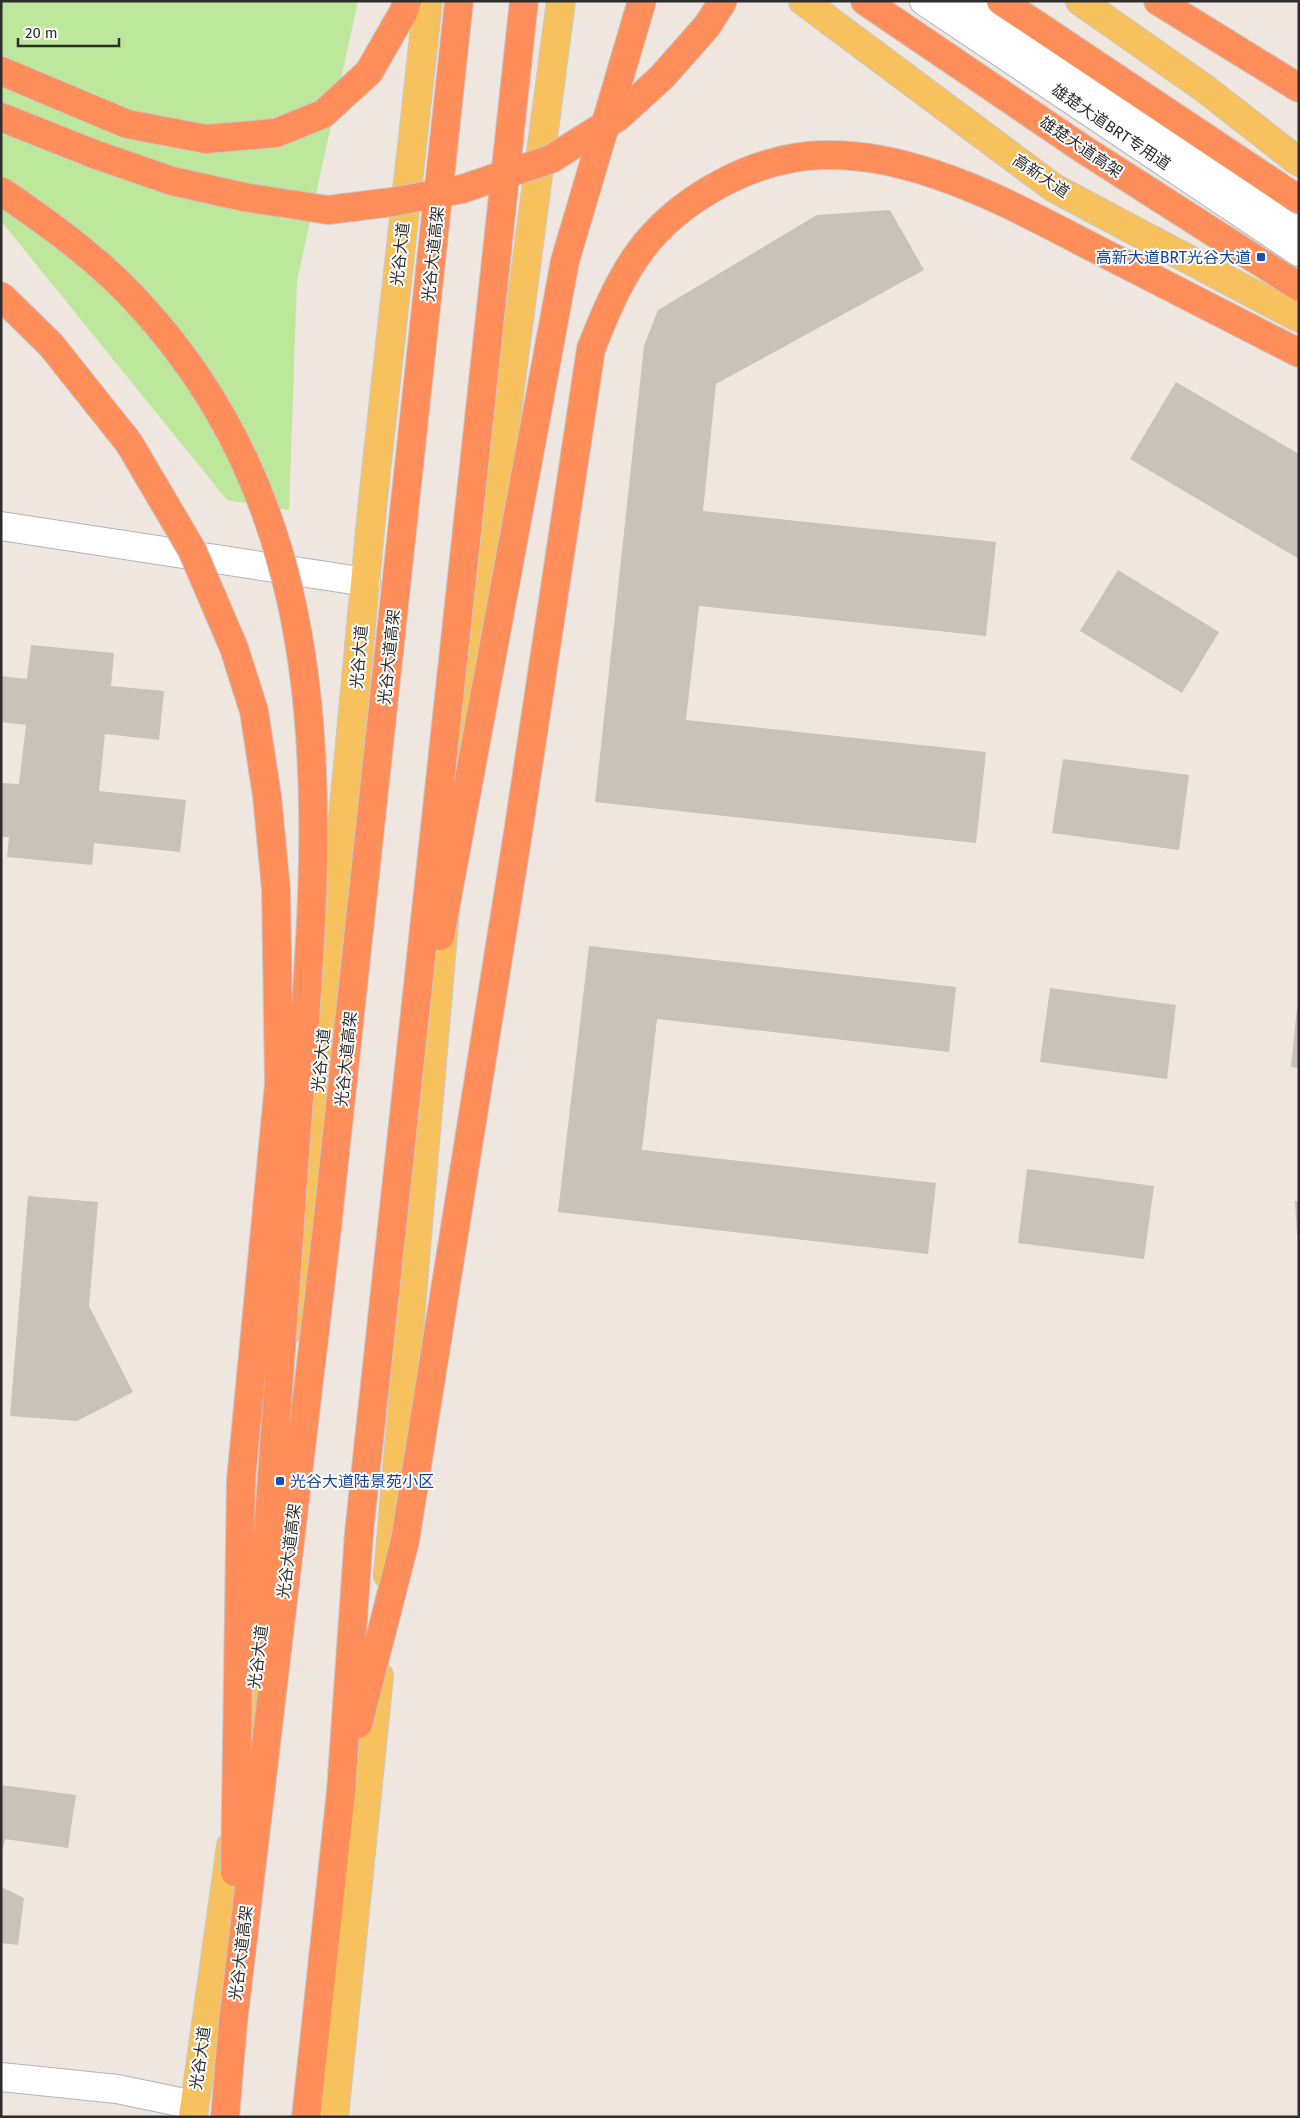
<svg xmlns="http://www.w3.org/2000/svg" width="1300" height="2118" viewBox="0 0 1300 2118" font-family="'Fira Sans','Noto Sans SC',sans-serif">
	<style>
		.green { fill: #bde79a }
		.building { fill: #c8c2bb }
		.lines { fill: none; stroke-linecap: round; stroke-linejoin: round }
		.minor-casing { stroke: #afb4bd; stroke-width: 30 }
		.major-casing { stroke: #c8c8c8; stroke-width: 30 }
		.highway-casing { stroke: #c8c8c8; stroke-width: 30 }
		.minor { stroke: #fff; stroke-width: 28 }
		.major { stroke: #f7c15d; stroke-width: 28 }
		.highway { stroke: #ff8e5a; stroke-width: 28 }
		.highway-bridge-casing { stroke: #c8c8c8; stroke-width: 30; stroke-linecap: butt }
		.highway-bridge { stroke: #ff8e5a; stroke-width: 28 }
		.transit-dot { fill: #1a4fb4; stroke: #fff; stroke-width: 2 }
		.labels { text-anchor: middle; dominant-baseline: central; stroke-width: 4; stroke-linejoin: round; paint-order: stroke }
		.street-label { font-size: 16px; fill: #2d2d2d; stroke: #fff }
		.transit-label { font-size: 16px; fill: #164399; stroke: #fff; text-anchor: end }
	</style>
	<rect width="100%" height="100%" fill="#efe6e0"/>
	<path class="green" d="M1 1H358L297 281 289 510 227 500 1 221Z"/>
	<g class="building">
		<path d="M890 210 924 270 716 384 703 511 996 542 986 636 699 606 686 720 986 752 976 843 595 802 644 346 658 310 817 215Z"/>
		<path d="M1176 382 1299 454V559L1130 459Z"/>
		<path d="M1118 570 1219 632 1182 693 1080 631Z"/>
		<path d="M31 645 114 653 111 686 164 691 159 740 105 734 99 791 186 800 180 852 94 843 92 865 7 857 9 837H1V783L19 784 26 725 1 722V676L27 679Z"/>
		<path d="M1063 759 1189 775 1179 850 1052 833Z"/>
		<path d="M589 946 956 987 949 1052 657 1019 642 1150 936 1183 928 1254 558 1212Z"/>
		<path d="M1050 988 1176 1005 1167 1079 1040 1062Z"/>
		<path d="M1297 1008H1299V1068L1291 1067Z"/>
		<path d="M1027 1169 1154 1186 1144 1259 1018 1243Z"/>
		<path d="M28 1196 98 1202 89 1306 133 1392 77 1421 10 1416Z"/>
		<path d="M1295 1201H1299V1235H1297Z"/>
		<path d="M1 1785 76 1795 68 1848 5 1839 1 1856Z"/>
		<path d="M1 1887 24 1898 18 1945 1 1943Z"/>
	</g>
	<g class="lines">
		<g class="minor-casing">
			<g id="minor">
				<path d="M924 1 1299 252"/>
				<path d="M965 1 1299 224"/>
				<path d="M1 526 366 582"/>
				<path d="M1 2077 117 2089 194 2105"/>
			</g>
		</g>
		<g class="major-casing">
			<g id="major">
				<path d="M803 1 1054 188 1299 318"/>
				<path d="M1080 1 1204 88 1299 162"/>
				<path d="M461 759 561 1"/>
				<path d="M295 1327 373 499 428 1"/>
				<path d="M388 1575 445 911"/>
				<path d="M246 1744 261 1636"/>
				<path d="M193 2117 231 1846"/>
				<path d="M334 2117 379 1676"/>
			</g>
		</g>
		<g class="highway-casing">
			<g id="highway">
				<path d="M865 1 1083 149 1299 287"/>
				<path d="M1001 1 1299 200"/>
				<path d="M1158 1 1299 88"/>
				<path d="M1 71 127 124 206 139 276 133 323 114 369 72 404 11 407 1"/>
				<path d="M1 117 94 154"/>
				<path d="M518 833 591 349C604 316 617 284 638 254 677 199 754 157 822 155 859 154 899 162 934 174 989 192 1040 220 1092 247 1161 282 1230 318 1299 353"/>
				<path d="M306 2117 341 1791"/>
			</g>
		</g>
		<use href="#minor" class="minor"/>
		<use href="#major" class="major"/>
		<use href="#highway" class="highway"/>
		<g class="highway-bridge-casing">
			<g id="highway-bridge">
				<path d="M94 154 172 181 244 197 328 210 392 202 462 189 551 159 618 117 662 77 707 26 723 1"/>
				<path d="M1 191C51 225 102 262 142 307 355 541 318 847 296 1138 283 1312 271 1486 259 1660"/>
				<path d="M1 296 51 345 129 443 192 550 234 648 254 711 267 796 276 889 279 1084 241 1480 235 1872"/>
				<path d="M440 936 565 261 642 1"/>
				<path d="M358 1724 405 1541 518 833"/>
				<path d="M341 1791 359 1533 524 1"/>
				<path d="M225 2117 233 2023 326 1237 459 1"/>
			</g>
		</g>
		<use href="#highway-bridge" class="highway-bridge"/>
	</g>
	<g class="transit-dot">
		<rect x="1256" y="252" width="10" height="10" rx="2.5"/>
		<rect x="275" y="1476" width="10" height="10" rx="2.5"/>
	</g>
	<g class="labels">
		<g class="street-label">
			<text transform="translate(1111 127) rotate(34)">雄楚大道BRT专用道</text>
			<text transform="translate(1081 147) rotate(34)">雄楚大道高架</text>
			<text transform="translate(1041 176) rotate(34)">高新大道</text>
			<text transform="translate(400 254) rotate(-84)">光谷大道</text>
			<text transform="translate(433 254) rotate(-84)">光谷大道高架</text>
			<text transform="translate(359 657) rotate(-85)">光谷大道</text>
			<text transform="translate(389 657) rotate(-84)">光谷大道高架</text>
			<text transform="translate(346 1059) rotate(-84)">光谷大道高架</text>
			<text transform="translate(321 1060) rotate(-84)">光谷大道</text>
			<text transform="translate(289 1551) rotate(-83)">光谷大道高架</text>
			<text transform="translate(258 1657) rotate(-83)">光谷大道</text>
			<text transform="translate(241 1953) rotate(-83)">光谷大道高架</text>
			<text transform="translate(200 2058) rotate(-82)">光谷大道</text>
		</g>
		<g class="transit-label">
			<text x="1251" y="257">高新大道BRT光谷大道</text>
			<text x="290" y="1481" text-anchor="start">光谷大道陆景苑小区</text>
		</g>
	</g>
	<rect width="1300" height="2118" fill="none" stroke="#2d2d2d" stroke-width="5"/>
	<path d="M18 38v8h101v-8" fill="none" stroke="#2d2d2d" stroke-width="2.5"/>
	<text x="25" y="38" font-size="15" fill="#2d2d2d" stroke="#ffffff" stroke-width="4" paint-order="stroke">20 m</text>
</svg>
